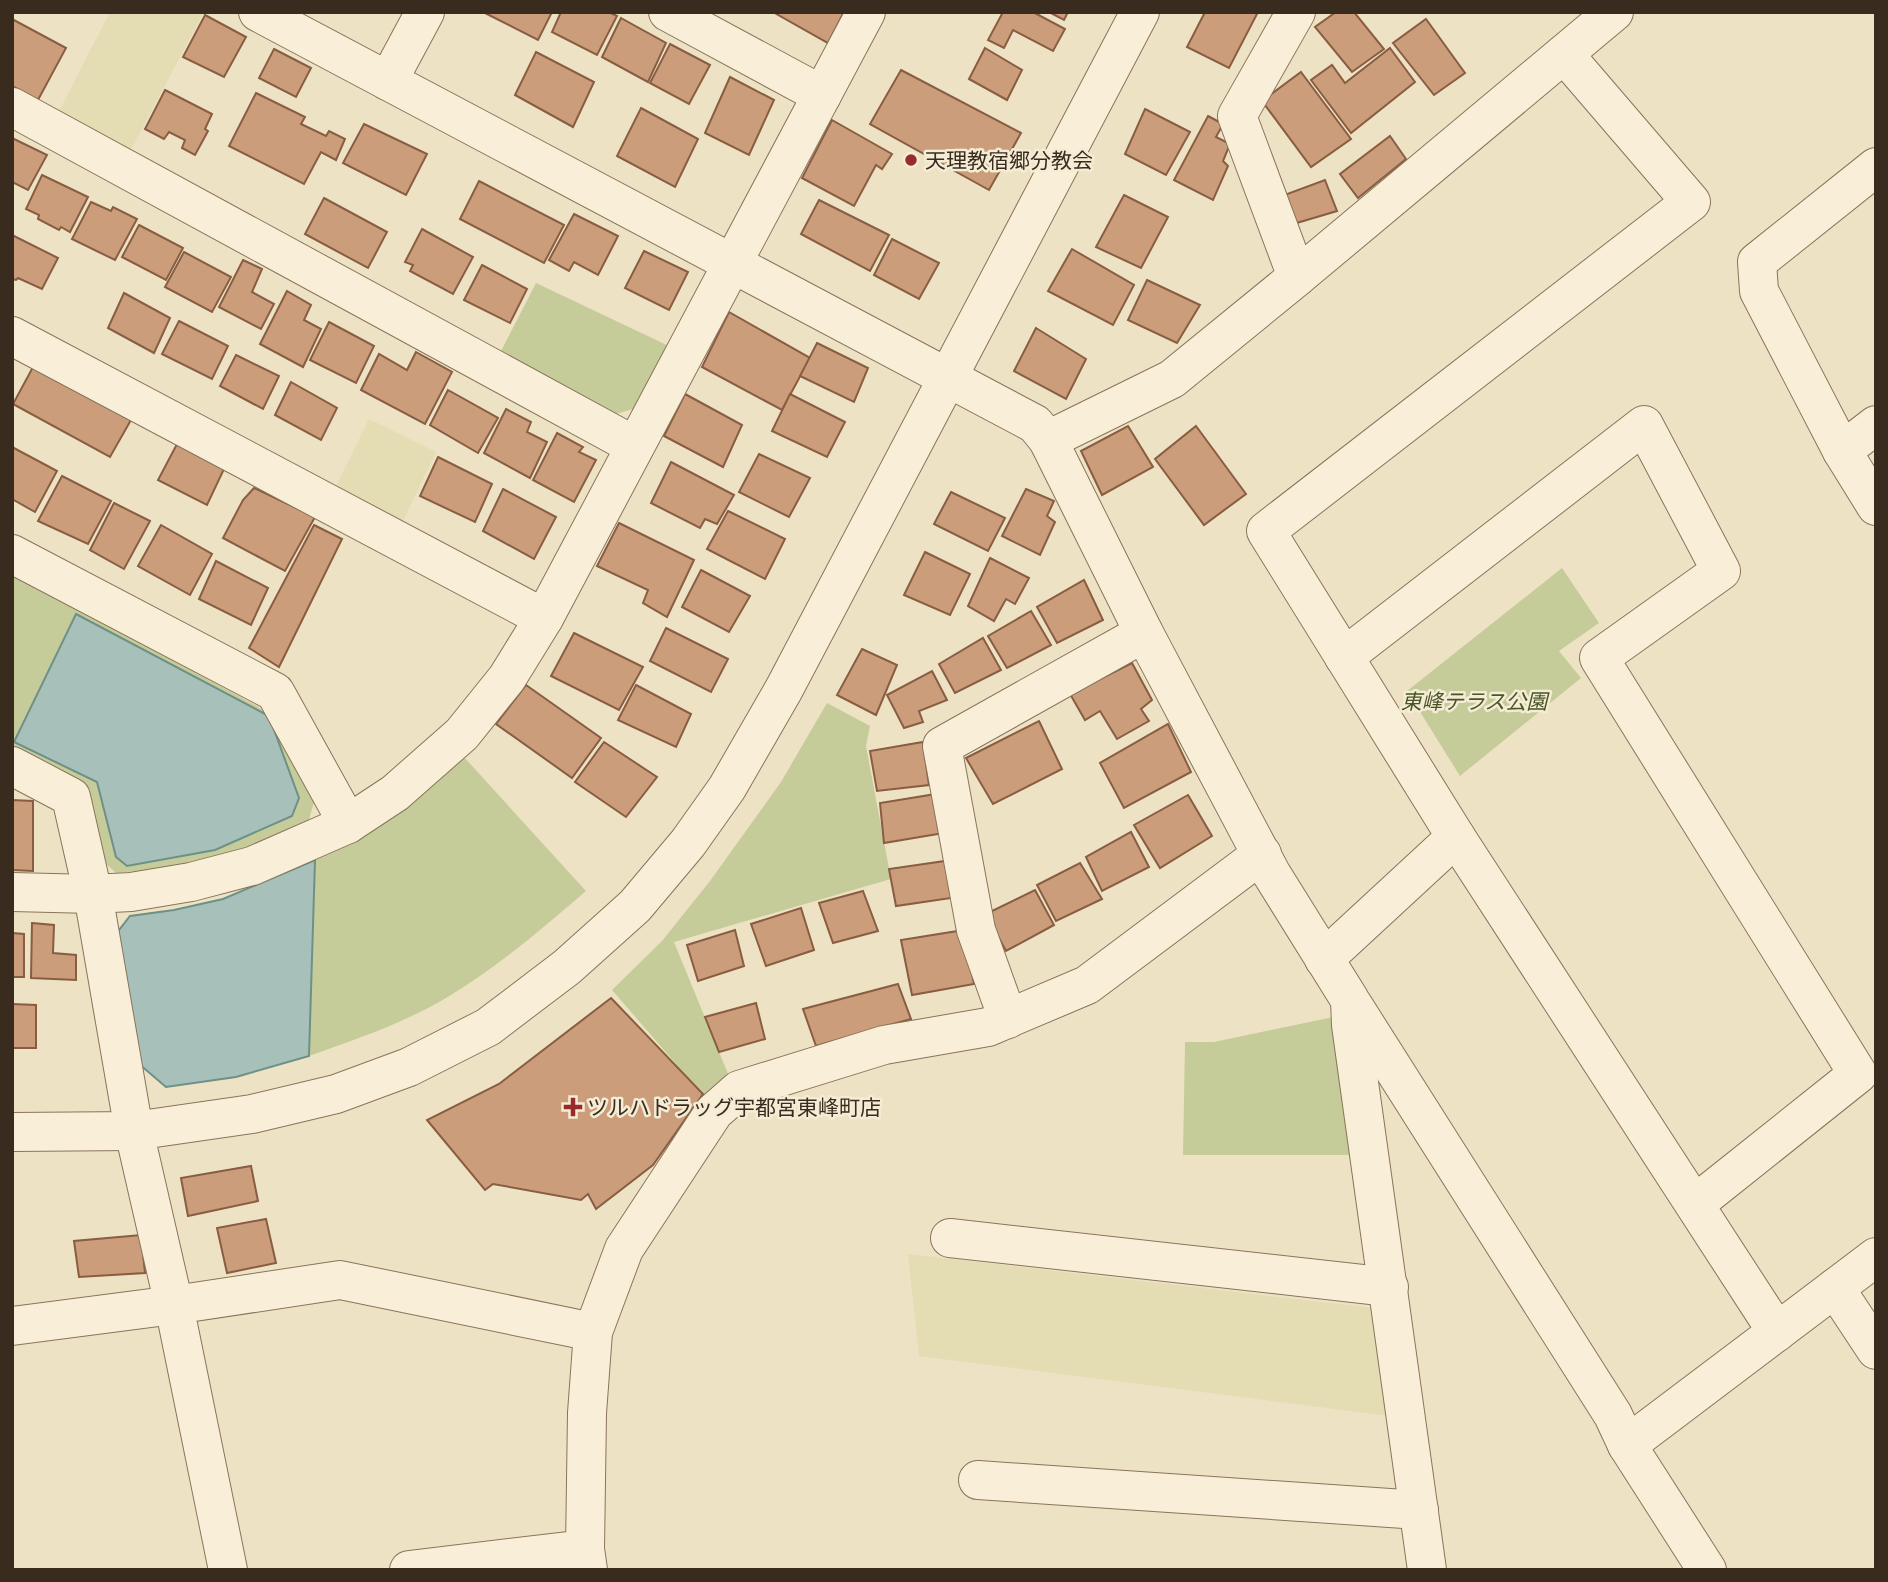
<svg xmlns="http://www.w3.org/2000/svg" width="1888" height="1582" viewBox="0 0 1888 1582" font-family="Merriweather,'Noto Sans JP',serif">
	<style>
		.farmland { fill: #e4dcb2 }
		.green { fill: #c6cc99 }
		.water { fill: #a7c1ba; stroke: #6d9087; stroke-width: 2 }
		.building { fill: #cc9d7b; stroke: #885d41; stroke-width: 2 }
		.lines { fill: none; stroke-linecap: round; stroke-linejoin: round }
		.minor-casing { stroke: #89745b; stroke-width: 40 }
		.tertiary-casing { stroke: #89745b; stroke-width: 40 }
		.minor { stroke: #f9efd8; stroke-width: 38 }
		.tertiary { stroke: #f9efd8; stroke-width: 38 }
		.poi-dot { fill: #982b2c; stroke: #f5ecd5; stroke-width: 2.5 }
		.labels { text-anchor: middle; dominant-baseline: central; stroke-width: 5; stroke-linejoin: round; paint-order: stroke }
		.poi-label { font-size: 21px; fill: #392c1f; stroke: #f5ecd5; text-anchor: start }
		.park-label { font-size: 21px; font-style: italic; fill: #495526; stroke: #f5ecd5 }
	</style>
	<rect width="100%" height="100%" fill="#eee2c5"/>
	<g class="farmland">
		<path d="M110 12H204L127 157 55 119Z"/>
		<path d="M369 419 436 452 402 523 335 488Z"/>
		<path d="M908 1254 1382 1309 1398 1417 919 1356Z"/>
	</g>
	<g class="green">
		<path d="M536 283 671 347 640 407 616 414 500 353Z"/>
		<path d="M1562 568 1599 623 1559 651 1581 678 1460 776 1407 691Z"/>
		<path d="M12 572 257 706 269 716 315 799 308 823C292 830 276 839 259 845 214 862 164 869 116 873L102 860 12 749Z"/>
		<path d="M827 703 870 726 866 746 891 879 674 942 731 1081 708 1101 612 990 662 941 710 881 781 782Z"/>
		<path d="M463 756 586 891C543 928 500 965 451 995 407 1022 357 1039 309 1056L315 860 343 846Z"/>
		<path d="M1338 1016 1357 1155H1183L1185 1042H1214Z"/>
	</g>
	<g class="water">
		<path d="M76 614 269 716 299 798 292 816 215 850 127 866 116 857 97 782 14 742Z"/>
		<path d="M315 860 309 1056 236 1077 166 1087 139 1064 116 934 130 916 174 910 223 899Z"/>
	</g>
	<g class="building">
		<path d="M483 12H552L538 40Z"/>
		<path d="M561 12H609L617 16 597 55 552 32Z"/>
		<path d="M773 12H844L828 43Z"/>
		<path d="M1003 12H1033L1065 29 1053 51 1013 30 1004 48 988 40Z"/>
		<path d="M1049 12H1068L1064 20Z"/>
		<path d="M1205 12H1258L1229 68 1187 47Z"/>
		<path d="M1336 12H1354L1384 49 1352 72 1315 27Z"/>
		<path d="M205 15 246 37 224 77 183 57Z"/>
		<path d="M621 18 666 43 648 82 602 57Z"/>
		<path d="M12 19 66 48 38 100 12 86Z"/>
		<path d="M1426 19 1465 73 1434 95 1393 43Z"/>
		<path d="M670 44 710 65 689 104 650 83Z"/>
		<path d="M985 48 1022 70 1007 100 969 79Z"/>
		<path d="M1390 48 1415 82 1351 133 1311 80 1332 65 1345 83Z"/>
		<path d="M274 49 311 68 296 97 259 78Z"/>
		<path d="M536 52 594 82 573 127 515 95Z"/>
		<path d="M901 70 1021 133 989 190 870 124Z"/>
		<path d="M1301 72 1351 139 1311 167 1262 101Z"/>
		<path d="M730 77 774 100 749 155 705 133Z"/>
		<path d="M165 90 212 114 205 129 208 131 195 155 182 148 185 140 169 132 164 139 145 129Z"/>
		<path d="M256 93 305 117 301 124 326 136 329 131 345 139 336 160 321 152 304 184 229 146Z"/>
		<path d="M641 108 698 139 675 187 617 156Z"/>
		<path d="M1145 109 1190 132 1166 175 1125 154Z"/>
		<path d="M1208 116 1223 124 1216 137 1230 144 1223 161 1228 166 1213 200 1174 180Z"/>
		<path d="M832 120 892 154 882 169 876 165 854 206 802 178Z"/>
		<path d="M364 124 427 154 406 195 343 163Z"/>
		<path d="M1390 136 1406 159 1358 198 1340 174Z"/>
		<path d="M12 138 47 155 28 190 12 182Z"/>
		<path d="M42 175 88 197 70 232 61 227 59 230 38 219 39 215 26 209Z"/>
		<path d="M1325 180 1337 211 1290 225 1279 197Z"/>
		<path d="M479 181 564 225 544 263 460 219Z"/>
		<path d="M1124 195 1168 217 1141 268 1096 247Z"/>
		<path d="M324 198 387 232 368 268 305 234Z"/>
		<path d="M819 200 889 235 870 271 801 234Z"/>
		<path d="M91 202 111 211 113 207 137 219 115 260 72 239Z"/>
		<path d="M574 214 618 236 598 275 574 262 569 271 549 260Z"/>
		<path d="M139 225 183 248 166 280 122 257Z"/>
		<path d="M422 229 473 257 453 294 410 271 413 265 405 262Z"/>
		<path d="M12 235 58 258 42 289 18 278 16 280 12 279Z"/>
		<path d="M892 239 939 263 919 299 874 275Z"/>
		<path d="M1072 249 1134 285 1113 325 1048 291Z"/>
		<path d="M644 251 688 272 669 310 625 288Z"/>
		<path d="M184 252 231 277 212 312 165 287Z"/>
		<path d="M243 260 262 269 252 292 274 304 261 329 219 307Z"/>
		<path d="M482 265 527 289 510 323 464 300Z"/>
		<path d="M1147 280 1200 305 1177 343 1128 320Z"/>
		<path d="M287 291 311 305 304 320 321 329 303 367 260 344Z"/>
		<path d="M124 293 170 318 154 353 108 328Z"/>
		<path d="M729 312 810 358 782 410 702 367Z"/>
		<path d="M179 321 228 346 212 379 162 354Z"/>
		<path d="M329 322 374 346 356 383 310 360Z"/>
		<path d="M1036 328 1086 359 1066 399 1014 371Z"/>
		<path d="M817 343 868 368 854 402 800 376Z"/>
		<path d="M416 352 452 372 425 424 361 390 379 354 407 370Z"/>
		<path d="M236 355 279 376 263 409 220 386Z"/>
		<path d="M33 367 131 420 110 457 13 404Z"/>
		<path d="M291 382 337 408 321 440 275 415Z"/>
		<path d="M448 390 498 418 478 453 430 425Z"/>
		<path d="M685 394 742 425 723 467 664 436Z"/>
		<path d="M790 394 845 422 827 457 772 431Z"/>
		<path d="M506 409 531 422 527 432 547 442 530 478 484 453Z"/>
		<path d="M1128 426 1153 467 1102 495 1081 451Z"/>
		<path d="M1196 426 1246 494 1204 525 1155 459Z"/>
		<path d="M557 433 583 447 579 452 596 460 574 502 533 480Z"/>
		<path d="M177 444 224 469 207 505 158 480Z"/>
		<path d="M12 447 57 471 35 512 12 499Z"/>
		<path d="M759 454 810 478 789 517 739 492Z"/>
		<path d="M438 457 492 484 475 522 420 496Z"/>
		<path d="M671 462 734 495 717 524 705 519 700 528 651 503Z"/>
		<path d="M62 476 111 501 88 544 38 521Z"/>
		<path d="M254 488 315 517 285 571 223 538 243 500Z"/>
		<path d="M503 489 556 517 534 559 483 531Z"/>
		<path d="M1026 489 1054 501 1047 516 1055 522 1040 555 1002 536Z"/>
		<path d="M951 492 1005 518 988 551 934 524Z"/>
		<path d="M114 503 150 521 124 569 90 550Z"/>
		<path d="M728 511 785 539 765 579 707 549Z"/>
		<path d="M619 523 694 560 667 617 643 603 648 590 597 566Z"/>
		<path d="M161 525 212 554 190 595 138 566Z"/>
		<path d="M314 525 342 539 279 667 249 648Z"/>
		<path d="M925 552 970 574 950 615 904 595Z"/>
		<path d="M990 558 1029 578 1015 604 1006 599 994 621 968 606Z"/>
		<path d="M216 561 268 588 251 625 199 599Z"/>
		<path d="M701 570 750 596 729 632 682 607Z"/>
		<path d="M1084 580 1103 620 1057 643 1037 607Z"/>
		<path d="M1031 611 1051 645 1007 668 988 636Z"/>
		<path d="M666 628 728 659 711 692 650 661Z"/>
		<path d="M574 633 643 667 619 710 551 676Z"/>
		<path d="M983 638 1001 670 955 693 939 664Z"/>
		<path d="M862 649 897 665 876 715 837 695Z"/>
		<path d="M1132 663 1152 700 1141 709 1149 721 1117 739 1100 711 1085 720 1070 694Z"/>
		<path d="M932 671 947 700 919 711 923 722 904 728 887 695Z"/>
		<path d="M526 685 601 738 572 778 496 724Z"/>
		<path d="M636 685 691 714 676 747 618 720Z"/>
		<path d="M1039 721 1062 769 993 804 966 758Z"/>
		<path d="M1168 724 1191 772 1124 808 1100 763Z"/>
		<path d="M604 742 657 777 626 817 575 782Z"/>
		<path d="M923 742 929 785 877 791 870 751Z"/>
		<path d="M936 794 944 833 884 843 880 803Z"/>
		<path d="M1188 795 1212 836 1160 868 1134 825Z"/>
		<path d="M12 800 33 801V871L12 870Z"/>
		<path d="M1131 832 1149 867 1102 891 1086 857Z"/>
		<path d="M952 860 958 897 896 906 889 869Z"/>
		<path d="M1080 863 1102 899 1056 921 1037 885Z"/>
		<path d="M1035 890 1054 925 1006 951 986 914Z"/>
		<path d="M863 891 878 931 833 943 819 903Z"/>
		<path d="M801 908 814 950 766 966 751 924Z"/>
		<path d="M32 923 54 925 53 953 76 955V980L31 978Z"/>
		<path d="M735 930 744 966 698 981 687 945Z"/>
		<path d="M964 930 974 984 912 995 901 940Z"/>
		<path d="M12 933 24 934V977H12Z"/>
		<path d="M898 984 911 1019 816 1046 803 1009Z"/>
		<path d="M611 998 703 1094 653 1165 596 1209 588 1194 581 1200 493 1184 485 1190 427 1120 499 1084Z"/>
		<path d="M756 1003 765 1039 719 1052 705 1017Z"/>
		<path d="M12 1004 36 1005V1048H12Z"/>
		<path d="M251 1166 258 1201 188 1216 181 1178Z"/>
		<path d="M266 1219 276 1263 227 1273 217 1228Z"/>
		<path d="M141 1235 145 1273 79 1277 74 1241Z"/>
	</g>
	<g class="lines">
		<g class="minor-casing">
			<g id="minor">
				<path d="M258 12 1035 424 1048 440 1144 633 1271 873 1350 1000 1351 1025 1427 1570"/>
				<path d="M668 12 822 95"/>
				<path d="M1564 54 1691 202 1266 531 1456 837 1777 1332"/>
				<path d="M388 81 425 12"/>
				<path d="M12 107 635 446"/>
				<path d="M1876 167 1757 262 1759 291 1842 451 1876 506"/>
				<path d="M1297 277 1614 12"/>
				<path d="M12 336 544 618"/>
				<path d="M1048 440 1172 379 1297 277 1237 116 1296 12"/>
				<path d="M1842 451 1876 425"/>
				<path d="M12 554 275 692 348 824"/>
				<path d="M1344 657 1644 425 1721 571 1599 658 1858 1074 1695 1204"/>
				<path d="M12 766 71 797 93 894 134 1131 174 1305 12 1326"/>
				<path d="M12 892 93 894 131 892 191 882 252 866 348 824 395 793 462 734 507 678 544 618 866 12"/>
				<path d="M1324 959 1456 837"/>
				<path d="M1353 1005 1613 1415 1627 1445 1707 1570"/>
				<path d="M1008 1019 976 930 942 746 1144 633"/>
				<path d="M950 1238 1389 1287"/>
				<path d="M1835 1288 1876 1350"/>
				<path d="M1627 1445 1876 1257"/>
				<path d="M978 1480 1419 1510"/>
				<path d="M228 1570 174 1305 340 1280 593 1332"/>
				<path d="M409 1570 585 1549"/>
				<path d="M588 1570 585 1549 587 1413 593 1332 624 1249 714 1112 739 1090 884 1045 988 1027 1087 985 1262 854"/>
			</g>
		</g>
		<g class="tertiary-casing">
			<path id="tertiary" d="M12 1132 134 1131 252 1114 336 1094 409 1067 488 1027 567 967 635 906 688 843 727 788 784 689 1140 12"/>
		</g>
		<use href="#minor" class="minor"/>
		<use href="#tertiary" class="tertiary"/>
	</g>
	<g class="poi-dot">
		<circle cx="911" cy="160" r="7"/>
		<path d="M569.5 1096.5h7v7h7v7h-7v7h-7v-7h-7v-7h7z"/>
	</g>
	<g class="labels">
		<g class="poi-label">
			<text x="925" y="160">天理教宿郷分教会</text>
			<text x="587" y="1107">ツルハドラッグ宇都宮東峰町店</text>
		</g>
		<g class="park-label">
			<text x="1474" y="701">東峰テラス公園</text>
		</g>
	</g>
	<rect width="1888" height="1582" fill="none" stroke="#392c1f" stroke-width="28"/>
</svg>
